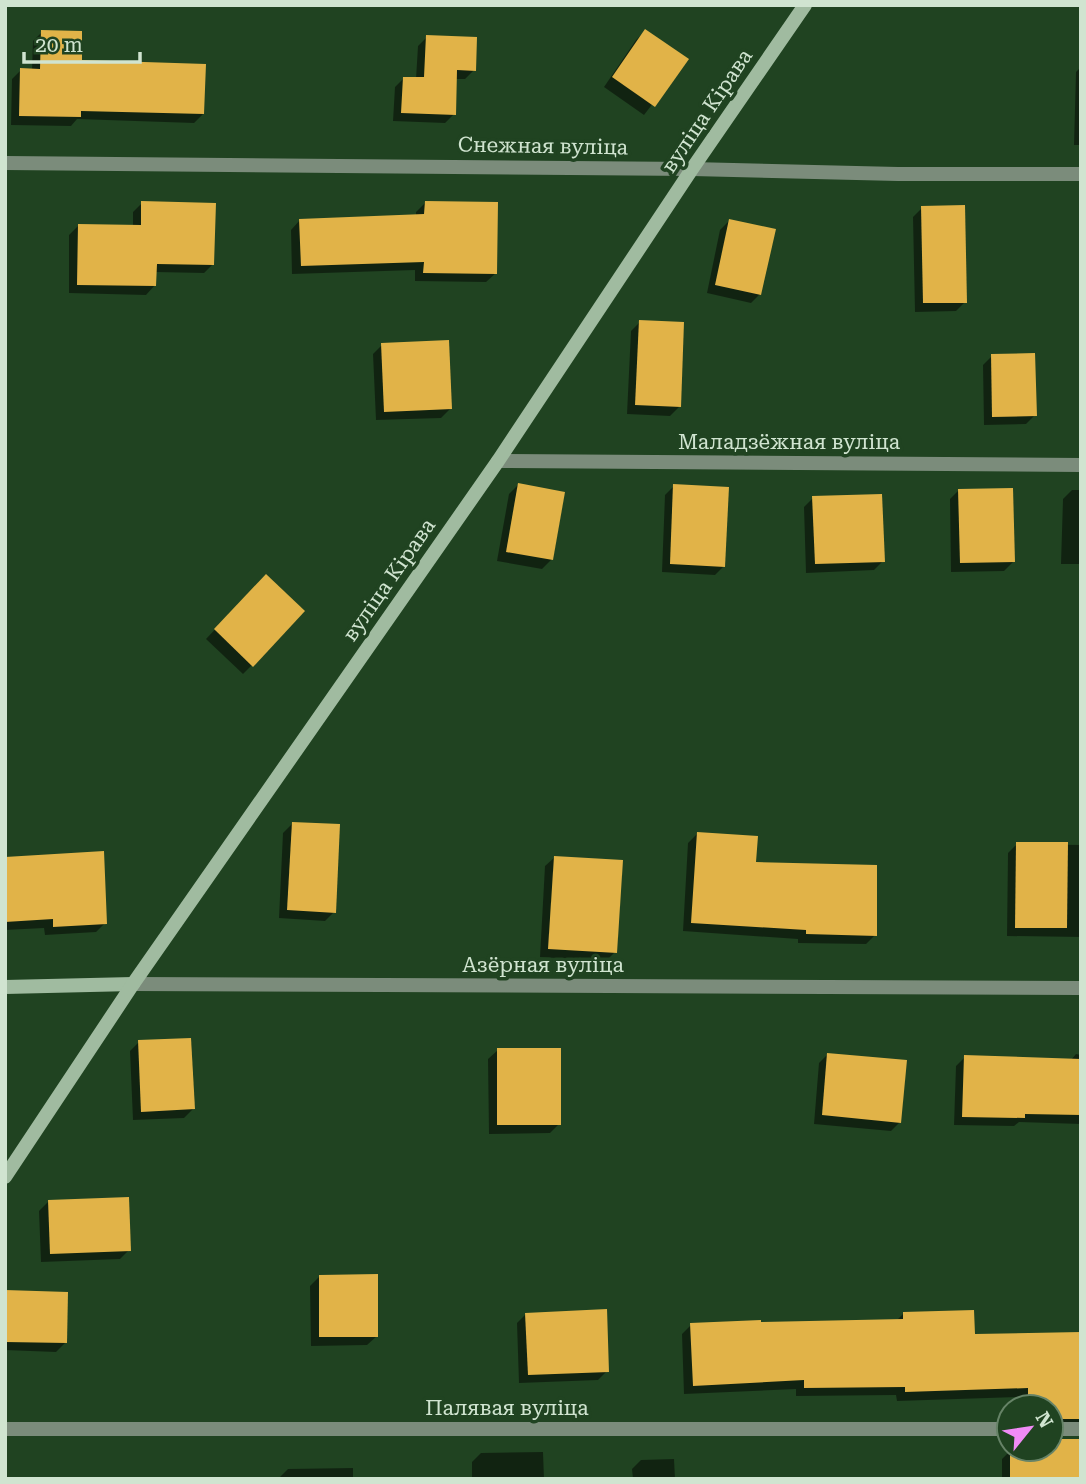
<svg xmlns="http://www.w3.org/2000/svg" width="1086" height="1484" viewBox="0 0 1086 1484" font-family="'Roboto Serif',serif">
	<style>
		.shadow { fill: #0007 }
		.building { fill: #e1b348 }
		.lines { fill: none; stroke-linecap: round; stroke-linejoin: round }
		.street { stroke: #7b8c7b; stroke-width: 14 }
		.secondary { stroke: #a0bba0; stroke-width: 14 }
		.labels { text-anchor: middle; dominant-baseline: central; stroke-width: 7; stroke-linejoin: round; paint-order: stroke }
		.street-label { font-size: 21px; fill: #d0e4d0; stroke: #204321 }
	</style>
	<rect width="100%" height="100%" fill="#204321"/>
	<g class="shadow">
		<path d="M645 31 686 60 644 115 604 87 636 40Z"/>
		<path d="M42 32 80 62 203 114 194 123 77 119 71 126 11 125 12 79 21 70H32L33 41Z"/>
		<path d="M427 37 474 70 465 79H455L454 114 445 123 393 121 395 87 404 78 416 79 418 46Z"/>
		<path d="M1081 67V145H1074L1076 72Z"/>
		<path d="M142 203 213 264 204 273 155 272V285L146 295 69 293V235L78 226 133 227V212Z"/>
		<path d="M425 203 496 273 486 282 415 281V270L292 274 291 230 300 220 416 217V212Z"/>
		<path d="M922 208 965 302 956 311 915 312 913 217Z"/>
		<path d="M729 221 760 294 751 303 707 293 720 230Z"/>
		<path d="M640 322 679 407 670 416 627 414 631 331Z"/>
		<path d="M382 345 450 409 441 418 376 420 373 354Z"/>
		<path d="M992 356 1035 415 1026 424 984 425 983 365Z"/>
		<path d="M518 485 551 560 542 569 497 561 509 494Z"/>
		<path d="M674 486 724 566 715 575 662 572 665 495Z"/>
		<path d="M959 490 1013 562 1004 571 951 572 950 499Z"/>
		<path d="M1072 490H1081V564H1061L1063 499Z"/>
		<path d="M813 498 883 561 874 570 806 573 804 507Z"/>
		<path d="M257 585 252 665 243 674 206 639Z"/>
		<path d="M292 824 334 912 325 921 279 918 283 833Z"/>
		<path d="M697 834 875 935 866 944 798 943V939L683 931 688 843Z"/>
		<path d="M1017 844 1081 845V937L1007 936 1008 853Z"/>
		<path d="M555 857 615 952 606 961 540 957 545 866Z"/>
		<path d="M5 859 105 923 96 932 45 935 44 928 5 930Z"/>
		<path d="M139 1042 193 1109 184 1118 133 1120 130 1051Z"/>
		<path d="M498 1050 559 1124 550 1133 489 1134 488 1059Z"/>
		<path d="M828 1054 900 1122 891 1131 814 1124 819 1063Z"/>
		<path d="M1076 1054 1081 1055V1124L1019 1122 1014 1126 954 1125 956 1066 965 1057 1071 1060Z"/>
		<path d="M48 1202 129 1250 120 1259 41 1262 39 1211Z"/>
		<path d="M319 1277 377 1336 367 1345 311 1346 310 1286Z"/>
		<path d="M5 1292 66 1342 56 1352 5 1350Z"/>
		<path d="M526 1314 607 1371 598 1380 519 1383 517 1323Z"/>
		<path d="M903 1314 973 1336 1081 1356V1421L1073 1428 1051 1429V1407H1020V1397L897 1401 896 1395 796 1396V1389L684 1394 682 1334 691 1325 896 1321Z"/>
		<path d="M1051 1440 1081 1479H1002V1459L1011 1450 1051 1449Z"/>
		<path d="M543 1452 544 1479H472V1462L481 1453Z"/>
		<path d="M674 1459 675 1479H633L632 1469 641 1460Z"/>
		<path d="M353 1468V1479H278L288 1469Z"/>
	</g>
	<g class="building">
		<path d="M645 29 689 59 655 107 612 77Z"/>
		<path d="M41 30 82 31V60L206 64 204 114 81 111V117L19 116 20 68 40 69Z"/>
		<path d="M426 35 477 37 476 71 457 70 456 115 401 113 403 77H424Z"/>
		<path d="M141 201 216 203 214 265 157 264 156 286 77 285 78 224 141 225Z"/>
		<path d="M425 201 498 202 497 274 423 273 424 262 301 266 299 219 424 214Z"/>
		<path d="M965 205 967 303H923L921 206Z"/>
		<path d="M729 219 776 229 761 295 715 285Z"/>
		<path d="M639 320 684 322 681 407 635 405Z"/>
		<path d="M449 340 452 409 384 412 381 343Z"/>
		<path d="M1035 353 1037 416 992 417 991 354Z"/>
		<path d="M518 483 565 492 553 560 506 552Z"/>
		<path d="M673 484 729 487 725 567 670 564Z"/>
		<path d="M1013 488 1015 562 960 563 958 489Z"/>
		<path d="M882 494 885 562 815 564 812 496Z"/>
		<path d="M266 574 305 611 253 667 214 629Z"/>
		<path d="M292 822 340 824 336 913 287 910Z"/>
		<path d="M697 832 758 836 756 862 877 865V936L806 934V930L691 923Z"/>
		<path d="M1016 842H1068L1067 928H1015Z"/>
		<path d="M104 851 107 924 53 927V919L5 922V857Z"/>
		<path d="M554 856 623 860 617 953 548 949Z"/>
		<path d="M191 1038 195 1109 141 1112 138 1040Z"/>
		<rect x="497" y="1048" width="64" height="77"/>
		<path d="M827 1053 907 1060 901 1123 822 1115Z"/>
		<path d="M964 1055 1081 1059V1115L1025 1114V1118L962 1117Z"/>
		<path d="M129 1197 131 1251 50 1254 48 1200Z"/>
		<path d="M378 1274V1337H319V1275Z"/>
		<path d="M5 1290 68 1292 67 1343 5 1342Z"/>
		<path d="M607 1309 609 1372 528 1375 525 1313Z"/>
		<path d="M974 1310 975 1334 1081 1332V1419H1051V1407H1028V1388L905 1392V1387L804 1388V1380L693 1386 690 1323 761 1320V1322L903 1319V1312Z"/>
		<path d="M1051 1439H1081V1479H1010V1449H1051Z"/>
	</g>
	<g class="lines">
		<g class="street">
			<path d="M5 163 692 169 898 174H1081"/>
			<path d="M498 461 1081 465"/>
			<path d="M133 984 1081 988"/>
			<path d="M5 1429H1009"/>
			<path d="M1051 1429H1081"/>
		</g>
		<g class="secondary">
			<path d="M5 987 133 984"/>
			<path d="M5 1177 133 984 498 461 692 169 805 5"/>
		</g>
	</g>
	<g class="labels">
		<g class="street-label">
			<text transform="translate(707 111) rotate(-56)">вуліца Кірава</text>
			<text transform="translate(543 146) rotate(1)">Снежная вуліца</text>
			<text x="789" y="442">Маладзёжная вуліца</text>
			<text transform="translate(389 580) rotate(-55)">вуліца Кірава</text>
			<text x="543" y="965">Азёрная вуліца</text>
			<text x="507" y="1408">Палявая вуліца</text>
		</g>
	</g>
	<rect width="1086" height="1484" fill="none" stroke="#d0e4d0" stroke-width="14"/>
	<g transform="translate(1030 1428) rotate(60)"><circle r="33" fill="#204321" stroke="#668367" stroke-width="2"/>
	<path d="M0-5L12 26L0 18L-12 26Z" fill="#f08bf6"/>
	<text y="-10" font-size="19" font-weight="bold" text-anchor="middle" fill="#d0e4d0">N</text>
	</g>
	<path d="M24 52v10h116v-10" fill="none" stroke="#d0e4d0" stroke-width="3.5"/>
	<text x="35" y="52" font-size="21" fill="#d0e4d0" stroke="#204321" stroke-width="5" paint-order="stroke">20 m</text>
</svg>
